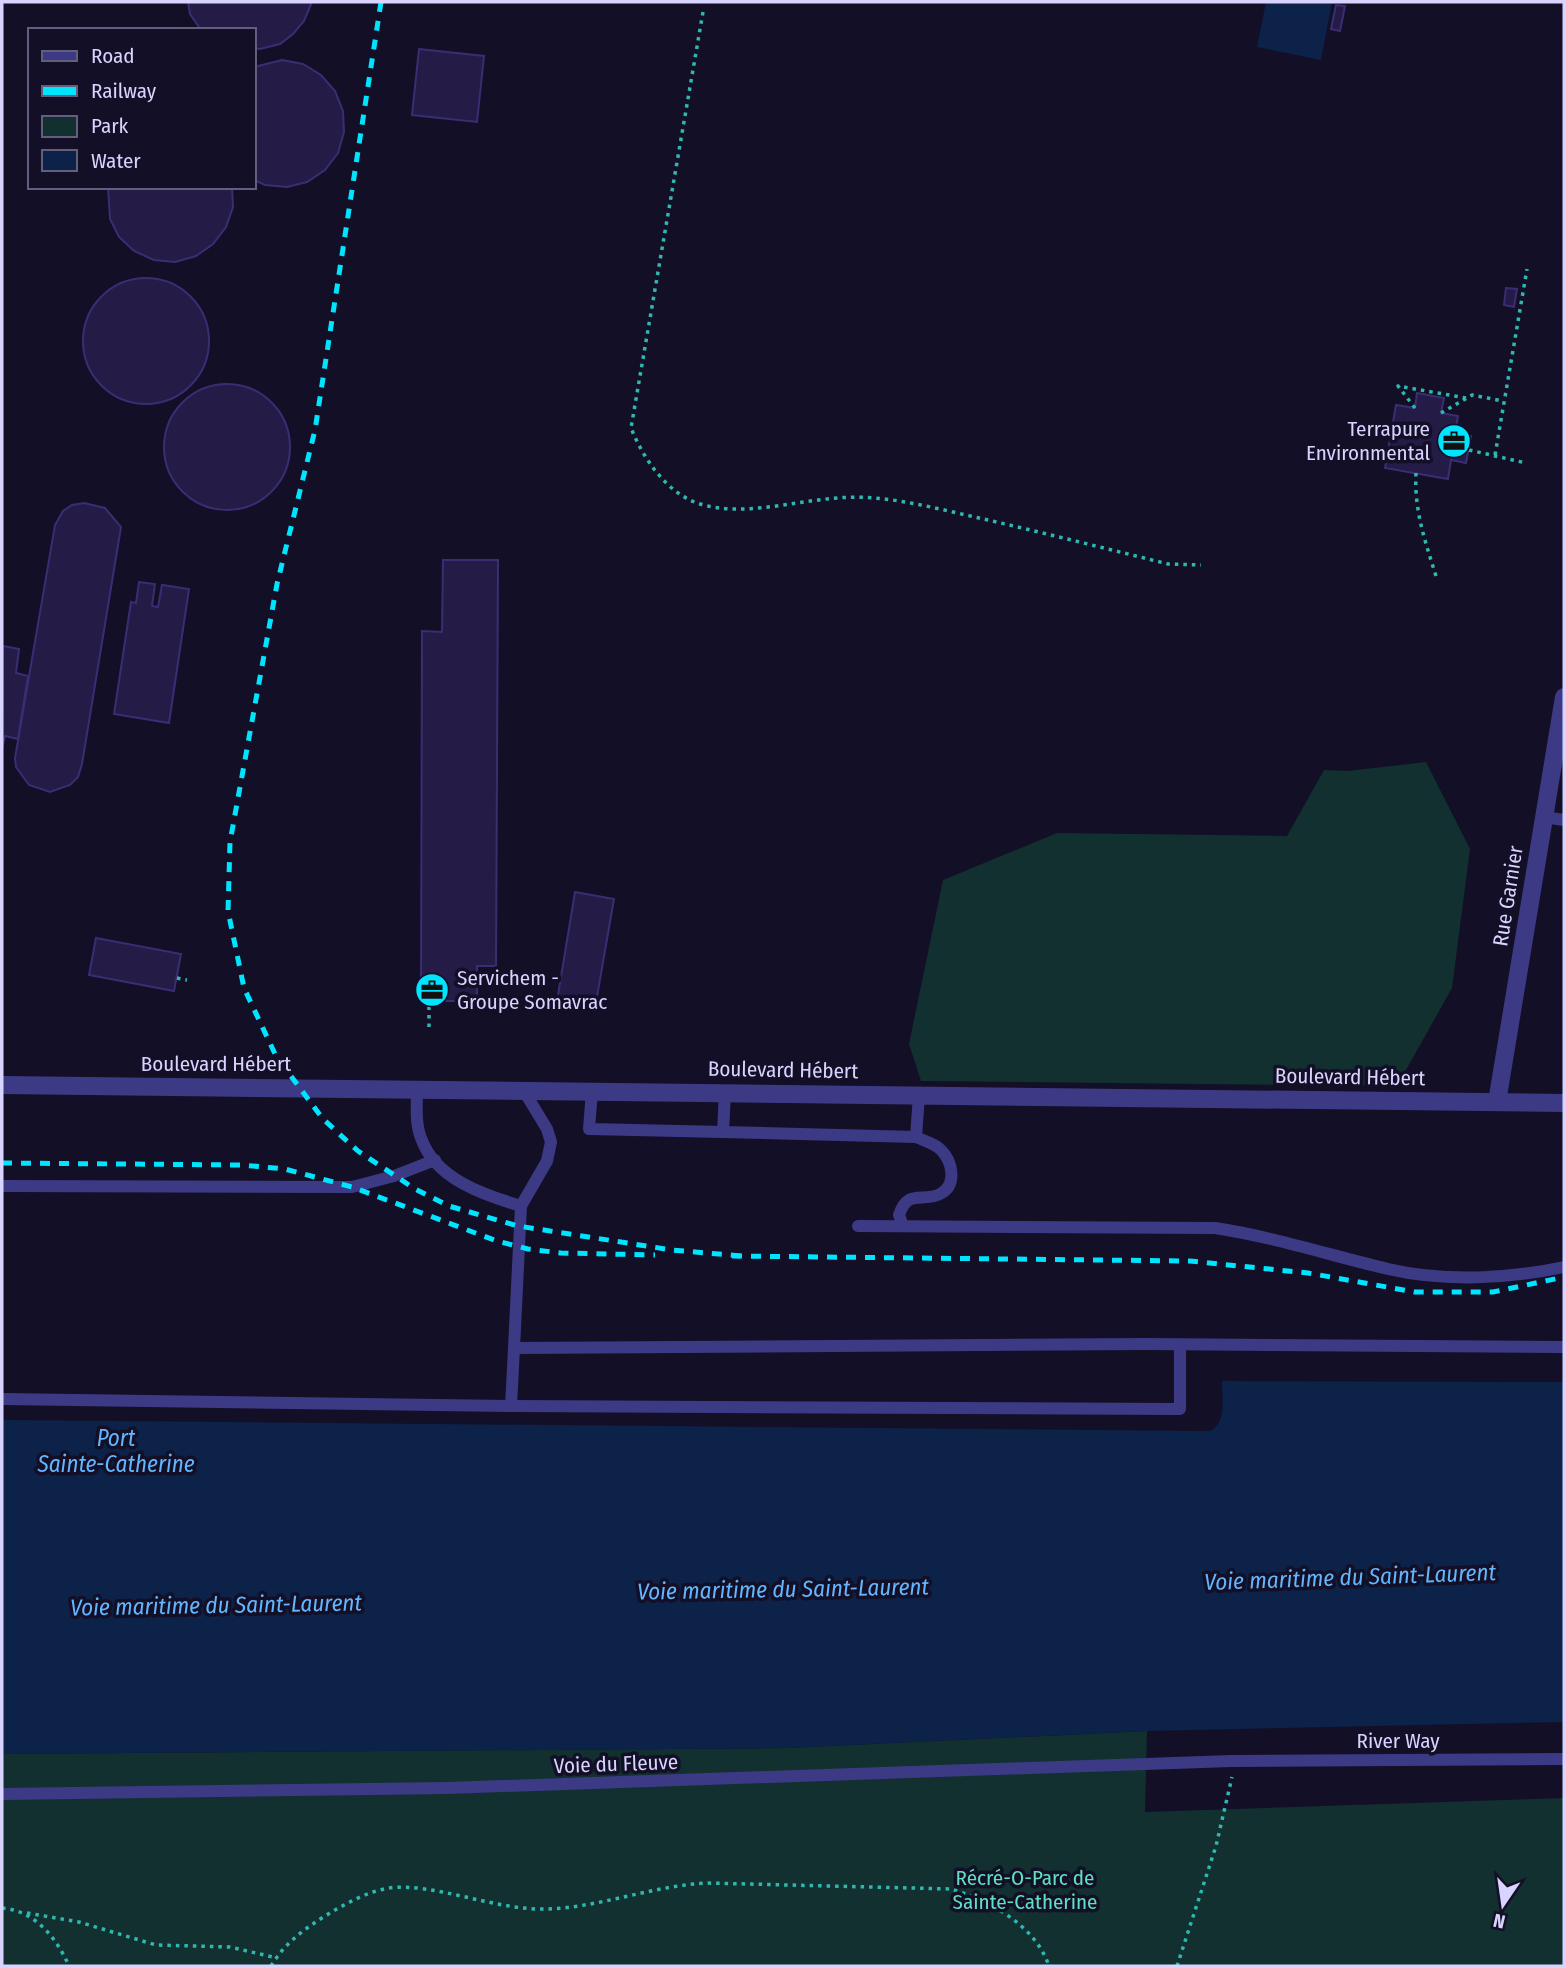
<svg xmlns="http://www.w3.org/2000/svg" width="1566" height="1968" viewBox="0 0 1566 1968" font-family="'Fira Sans Condensed',sans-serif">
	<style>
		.green { fill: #12302f }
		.water { fill: #0c2248 }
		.building { fill: #241b47; stroke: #3b2d73; stroke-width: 2 }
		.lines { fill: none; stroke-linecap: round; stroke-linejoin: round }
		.path { stroke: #2fb8b0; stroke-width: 3.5; stroke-dasharray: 3.5 5; stroke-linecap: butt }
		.service { stroke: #3d3a85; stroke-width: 12 }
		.minor { stroke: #3d3a85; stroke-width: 18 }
		.rail { stroke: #00e5ff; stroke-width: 5; stroke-dasharray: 10 9; stroke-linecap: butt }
		.labels { text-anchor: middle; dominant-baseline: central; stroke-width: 7; stroke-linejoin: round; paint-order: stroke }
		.poi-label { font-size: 21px; fill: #d9d4ff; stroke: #130f26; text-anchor: end }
		.street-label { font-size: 21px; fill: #d9d4ff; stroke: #130f26 }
		.park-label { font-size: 21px; fill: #5fe0c0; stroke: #130f26 }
		.water-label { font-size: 23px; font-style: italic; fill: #62b6ff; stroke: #130f26 }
	</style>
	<rect width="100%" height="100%" fill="#130f26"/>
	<g class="green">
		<path d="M1426 762 1470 849 1452 988 1397 1086 921 1081 909 1044 943 880 1057 833 1287 836 1324 770 1348 771Z"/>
		<path d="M1147 1731 1145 1812 1564 1798V1966H2V1754L787 1748Z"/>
	</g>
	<g class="water">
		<path d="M1266 2H1332L1321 60 1257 47Z"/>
		<path d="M1222 1381 1564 1382V1722L1147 1731 787 1748 2 1754V1420L1210 1431C1227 1423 1222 1397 1222 1381Z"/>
	</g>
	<g class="building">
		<path d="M188 2H312L304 21 293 34 280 44 260 49 254 48V30H201L190 14Z"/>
		<path d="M1336 5 1345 6 1340 31 1331 29Z"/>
		<path d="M419 49 484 56 477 122 412 115Z"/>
		<path d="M282 60 303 64 321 75 335 91 343 111 344 132 338 153 325 170 307 182 287 187 265 185 254 180V67Z"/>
		<path d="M108 187H232L233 207 226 227 213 244 196 256 175 262 154 260 134 251 119 237 110 219Z"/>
		<circle cx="146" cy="341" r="63"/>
		<path d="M1506 288 1517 289 1514 307 1504 305Z"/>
		<circle cx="227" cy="447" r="63"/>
		<path d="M1417 393 1444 398 1441 413 1458 416 1455 433 1471 436 1466 463 1451 460 1448 479 1385 468 1396 405 1415 408Z"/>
		<path d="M84 503 105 508 121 527 82 764 78 777 70 785 50 792 29 785 16 767 15 758 55 525 63 511 72 505Z"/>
		<path d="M443 560H498L496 966H477V1001H421L422 631 442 632Z"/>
		<path d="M139 582 155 584 152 606 158 607 162 585 189 589 169 723 114 714 131 602 136 603Z"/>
		<path d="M3 646 19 649 16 673 28 676 18 739 5 736 2 749Z"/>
		<path d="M575 892 614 899 595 1008 557 1001Z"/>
		<path d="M96 938 181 954 174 991 89 975Z"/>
	</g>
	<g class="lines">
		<g class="path">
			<path d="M703 12 631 428C643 458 667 494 700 504 753 520 816 492 874 498 912 501 951 512 988 520 1048 534 1108 549 1168 564L1201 565"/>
			<path d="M1415 408 1398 386 1466 398"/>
			<path d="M1441 413 1472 395 1503 401"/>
			<path d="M1469 450 1526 463"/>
			<path d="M1495 455 1527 269"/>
			<path d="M1416 473C1414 510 1425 541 1436 576"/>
			<path d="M177 978 187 980"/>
			<path d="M585 1006 606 1008"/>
			<path d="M429 1027V1002"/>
			<path d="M2 1908C35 1911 56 1937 69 1966"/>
			<path d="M27 1913 79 1922 156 1945 230 1947 277 1958"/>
			<path d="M271 1966C285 1943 303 1930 325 1916 345 1904 366 1892 389 1888 434 1882 495 1911 548 1909 601 1907 652 1886 706 1883L951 1889C990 1901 1035 1925 1049 1966"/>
			<path d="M1177 1966 1216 1846 1232 1777"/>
		</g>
		<g class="service">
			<path d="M1544 817 1564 820"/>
			<path d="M417 1089C417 1105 415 1123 421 1138 435 1179 484 1195 521 1206"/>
			<path d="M524 1091 547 1129 551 1142 547 1161 521 1206 514 1348 1147 1344 1564 1347"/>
			<path d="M592 1091 589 1129 723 1132"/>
			<path d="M725 1092 723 1132 916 1137C924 1141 936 1144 941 1150 952 1161 958 1185 940 1194 922 1203 908 1188 899 1215L903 1226"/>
			<path d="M916 1137 919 1095"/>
			<path d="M2 1186 352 1187 394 1176 435 1160"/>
			<path d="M858 1226 1215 1228C1274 1237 1329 1255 1388 1269 1444 1282 1508 1279 1564 1267"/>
			<path d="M2 1399 511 1406 1180 1409V1345"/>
			<path d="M511 1406 514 1348"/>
			<path d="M2 1794 447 1788 1231 1761 1564 1759"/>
		</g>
		<g class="minor">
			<path d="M2 1085 1564 1103"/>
			<path d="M1497 1102 1564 697"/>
		</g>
		<g class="rail">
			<path d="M381 2 315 430 277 584 230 842 228 911 244 988 276 1056 323 1119 358 1151 415 1189 449 1206 518 1226 672 1250 742 1256"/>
			<path d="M2 1163 242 1165 285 1169 352 1187 497 1241 528 1249 561 1253 655 1255"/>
			<path d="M732 1256 1190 1261 1308 1273 1415 1292H1493L1564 1277"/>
		</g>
	</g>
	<defs>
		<g id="office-disc" transform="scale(1.75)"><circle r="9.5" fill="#00e5ff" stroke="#130f26"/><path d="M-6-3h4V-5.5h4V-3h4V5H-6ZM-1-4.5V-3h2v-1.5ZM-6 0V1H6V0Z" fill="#111"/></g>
	</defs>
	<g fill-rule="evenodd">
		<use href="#office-disc" x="1454" y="441"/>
		<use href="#office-disc" x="432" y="990"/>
	</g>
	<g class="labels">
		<g class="poi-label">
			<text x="1430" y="429">Terrapure<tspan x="1430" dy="24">Environmental</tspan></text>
			<text x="457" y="978" text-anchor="start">Servichem -<tspan x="457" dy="24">Groupe Somavrac</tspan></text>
		</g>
		<g class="street-label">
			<text transform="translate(1508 896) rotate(-81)">Rue Garnier</text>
			<text x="216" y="1064">Boulevard Hébert</text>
			<text transform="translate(783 1070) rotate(1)">Boulevard Hébert</text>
			<text transform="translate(1350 1077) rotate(1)">Boulevard Hébert</text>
			<text x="1398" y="1741">River Way</text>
			<text transform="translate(616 1764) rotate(-2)">Voie du Fleuve</text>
		</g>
		<g class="park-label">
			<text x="1025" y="1878">Récré-O-Parc de<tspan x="1025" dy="24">Sainte-Catherine</tspan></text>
		</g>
		<g class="water-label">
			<text x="116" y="1438">Port<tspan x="116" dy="26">Sainte-Catherine</tspan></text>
			<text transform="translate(1350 1577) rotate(-2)">Voie maritime du Saint-Laurent</text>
			<text transform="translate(783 1589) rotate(-1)">Voie maritime du Saint-Laurent</text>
			<text transform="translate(216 1605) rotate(-1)">Voie maritime du Saint-Laurent</text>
		</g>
	</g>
	<rect width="1566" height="1968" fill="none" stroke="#d9d4ff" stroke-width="7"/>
	<rect x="28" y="28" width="228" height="161" fill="#130f26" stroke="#625e7d" stroke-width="2"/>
	<rect x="42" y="51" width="35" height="10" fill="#3d3a85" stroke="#625e7d" stroke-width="2"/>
	<text x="91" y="63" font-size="21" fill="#d9d4ff">Road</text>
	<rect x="42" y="86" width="35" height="10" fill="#00e5ff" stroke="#625e7d" stroke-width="2"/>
	<text x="91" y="98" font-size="21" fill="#d9d4ff">Railway</text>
	<rect x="42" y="116" width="35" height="21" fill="#12302f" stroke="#625e7d" stroke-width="2"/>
	<text x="91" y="133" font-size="21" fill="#d9d4ff">Park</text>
	<rect x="42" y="150" width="35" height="21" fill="#0c2248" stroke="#625e7d" stroke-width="2"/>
	<text x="91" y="168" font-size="21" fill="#d9d4ff">Water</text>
	<g transform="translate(1503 1905) rotate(193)" stroke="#130f26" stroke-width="5" paint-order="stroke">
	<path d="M0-5L12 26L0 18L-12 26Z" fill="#d9d4ff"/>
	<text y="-10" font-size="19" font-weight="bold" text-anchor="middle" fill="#d9d4ff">N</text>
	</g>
</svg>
